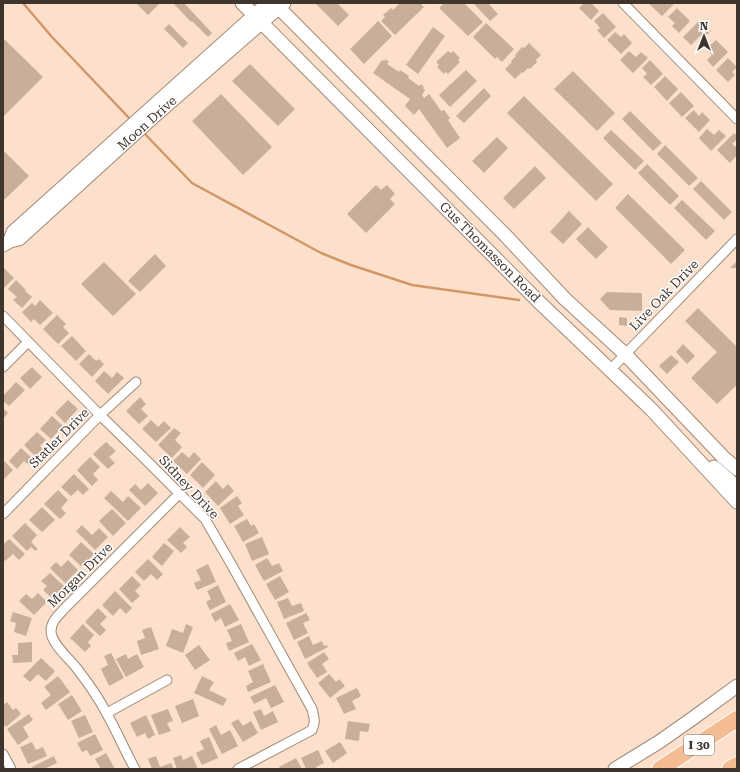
<svg xmlns="http://www.w3.org/2000/svg" width="740" height="772" viewBox="0 0 740 772" font-family="'Roboto Serif',serif">
	<style>
		.lines { fill: none; stroke-linecap: round; stroke-linejoin: round }
		.stream { stroke: #d39767; stroke-width: 2.5 }
		.building { fill: #c9af9a }
		.street-casing { stroke: #a18874; stroke-width: 11 }
		.secondary-casing { stroke: #a18874; stroke-width: 15 }
		.highway-casing { stroke: #fff; stroke-width: 18 }
		.street { stroke: #fff; stroke-width: 9 }
		.secondary { stroke: #fff; stroke-width: 13 }
		.highway { stroke: #f3bc92; stroke-width: 16 }
		.labels { text-anchor: middle; dominant-baseline: central; stroke-width: 3; stroke-linejoin: round; paint-order: stroke }
		.shield { fill: #fff; stroke: #79726c; stroke-width: 1 }
		.shield-label { font-size: 12px; font-weight: bold; fill: #40352d }
		.street-label { font-size: 13px; fill: #40352d; stroke: #fff }
	</style>
	<rect width="100%" height="100%" fill="#fce0cb"/>
	<g class="lines">
		<g class="stream">
			<path d="M23 3 52 37 131 120"/>
			<path d="M143 132 192 183 321 253 351 265 412 285 519 300"/>
		</g>
	</g>
	<g class="building">
		<path d="M136 3H160L148 15Z"/>
		<path d="M175 3H184L212 33 208 37 192 21 191 22 174 4Z"/>
		<path d="M315 3H337L349 15 338 26Z"/>
		<path d="M400 3H420L424 7 395 35 381 21 385 17 383 15 391 8 393 10Z"/>
		<path d="M444 3H464L483 22 468 36 439 8Z"/>
		<path d="M473 3H488L498 14 490 21Z"/>
		<path d="M584 3H591L599 11 591 20 579 8Z"/>
		<path d="M648 3H672L674 4 662 16Z"/>
		<path d="M677 8 690 21 679 33 672 26 675 23 668 17Z"/>
		<path d="M603 13 616 27 604 38 597 30 600 28 594 21Z"/>
		<path d="M700 20 711 31 703 38 700 36 691 45 683 37Z"/>
		<path d="M378 21 392 36 364 64 350 49Z"/>
		<path d="M486 23 514 49 502 62 497 57 495 59 473 37Z"/>
		<path d="M169 24 188 43 183 48 164 29Z"/>
		<path d="M433 27 445 36 418 74 406 65Z"/>
		<path d="M615 32 621 37 624 34 632 43 621 54 607 40Z"/>
		<path d="M3 38 43 77 3 117Z"/>
		<path d="M716 40 728 52 713 67 707 60 712 55 706 49Z"/>
		<path d="M529 43 541 55 536 60 537 62 530 69 528 68 523 73 522 72 515 79 505 69 512 62 511 61 516 56 515 55 522 47 524 48Z"/>
		<path d="M448 51 451 53 453 51 460 58 458 60 460 62 448 74 446 72 444 74 437 67 439 65 436 62Z"/>
		<path d="M629 51 636 57 641 52 648 58 633 73 620 60Z"/>
		<path d="M728 58 737 67 732 72 735 75 728 82 716 70Z"/>
		<path d="M386 59 389 62 387 64 399 72 400 70 409 76 408 78 419 86 421 84 424 87 423 88 425 90 422 95 424 98 429 94 441 111 444 110 450 118 448 120 460 138 447 148 419 109 414 115 405 106 410 99 373 73 382 60 384 61Z"/>
		<path d="M650 60 663 74 651 85 643 77 647 74 642 68Z"/>
		<path d="M250 64 295 109 278 126 232 81Z"/>
		<path d="M466 70 477 81 450 107 439 95Z"/>
		<path d="M573 71 615 113 597 131 554 89Z"/>
		<path d="M665 76 678 89 667 101 654 87Z"/>
		<path d="M484 88 491 96 464 123 456 116Z"/>
		<path d="M681 92 694 106 682 117 669 103Z"/>
		<path d="M221 94 272 147 243 175 192 121Z"/>
		<path d="M524 96 613 184 596 201 507 113Z"/>
		<path d="M694 110 699 116 702 112 710 120 699 132 685 118Z"/>
		<path d="M630 111 662 143 653 151 622 119Z"/>
		<path d="M707 129 714 135 719 130 726 136 711 151 699 138Z"/>
		<path d="M611 130 644 161 635 170 603 138Z"/>
		<path d="M734 133 737 136V139L732 144 737 148V155L730 163 717 150Z"/>
		<path d="M497 137 508 148 484 173 472 161Z"/>
		<path d="M665 145 698 178 689 186 657 154Z"/>
		<path d="M3 150 29 176 3 201Z"/>
		<path d="M647 164 679 196 670 205 638 173Z"/>
		<path d="M535 166 546 178 514 209 503 198Z"/>
		<path d="M701 181 732 212 724 220 693 189Z"/>
		<path d="M376 185 381 190 387 185 395 194 390 199 395 204 366 233 347 214Z"/>
		<path d="M628 194 685 250 671 264 615 208Z"/>
		<path d="M682 200 715 231 706 240 674 208Z"/>
		<path d="M569 211 582 224 563 244 550 232Z"/>
		<path d="M588 227 608 247 596 259 576 239Z"/>
		<path d="M155 254 166 266 140 292 128 281Z"/>
		<path d="M737 261V268H730Z"/>
		<path d="M104 262 136 294 113 316 81 284Z"/>
		<path d="M3 267 14 278 3 289Z"/>
		<path d="M16 280 26 290 25 291 32 297 22 308 13 300 17 297 8 289Z"/>
		<path d="M607 292 642 293V311L610 310 600 299Z"/>
		<path d="M40 300 53 313 40 325 34 319 31 322 22 312 32 303 35 306Z"/>
		<path d="M698 308 737 347V385L717 404 691 378 717 352 685 321Z"/>
		<path d="M57 315 66 324 63 327 69 333 58 344 43 329Z"/>
		<path d="M619 317 627 318V326L619 325Z"/>
		<path d="M72 336 86 351 76 361 61 346Z"/>
		<path d="M683 344 695 356 687 364 676 352Z"/>
		<path d="M89 354 96 361 99 359 104 364 92 377 79 364Z"/>
		<path d="M671 355 679 362 667 374 659 366Z"/>
		<path d="M32 367 42 377 30 389 20 378Z"/>
		<path d="M104 371 112 378 117 372 124 378 108 394 95 381Z"/>
		<path d="M16 382 25 390 9 406 3 401V396Z"/>
		<path d="M140 397 146 404 141 409 148 416 139 424 126 411Z"/>
		<path d="M68 400 78 409 65 423 55 413Z"/>
		<path d="M3 408 8 413 3 419Z"/>
		<path d="M52 416 63 426 51 439 40 429Z"/>
		<path d="M151 420 158 427 164 421 171 428 156 442 142 429Z"/>
		<path d="M174 428 181 433 175 440 182 447 172 458 158 445Z"/>
		<path d="M37 432 46 440 40 446 43 449 35 456 24 445Z"/>
		<path d="M106 442 116 451 109 457 115 463 108 469 93 454Z"/>
		<path d="M21 448 37 463 35 466 31 463 29 465 24 461 17 469 9 461Z"/>
		<path d="M182 452 189 458 194 452 201 459 187 474 173 461Z"/>
		<path d="M90 457 100 467 93 474 98 480 92 486 77 470Z"/>
		<path d="M3 460 13 470 3 480Z"/>
		<path d="M202 462 215 475 203 488 190 475Z"/>
		<path d="M74 474 89 489 83 495 78 490 71 496 61 487Z"/>
		<path d="M216 481 223 489 228 484 234 491 218 506 205 492Z"/>
		<path d="M148 483 158 493 145 506 129 490 135 484 141 490Z"/>
		<path d="M58 490 68 500 61 508 66 513 60 519 44 504Z"/>
		<path d="M111 491 123 502 128 496 141 508 128 521 104 498Z"/>
		<path d="M237 496 242 503 238 506 244 515 230 524 220 508Z"/>
		<path d="M42 507 55 520 42 532 29 520Z"/>
		<path d="M112 509 126 523 113 536 99 521Z"/>
		<path d="M247 519 251 526 254 524 259 533 243 542 234 526Z"/>
		<path d="M25 523 37 535 31 542 38 549 35 551 31 547 27 551 12 536Z"/>
		<path d="M82 525 92 535 99 528 108 537 95 550 76 531Z"/>
		<path d="M180 527 190 537 183 543 187 547 181 553 167 540Z"/>
		<path d="M262 537 269 554 252 561 245 544Z"/>
		<path d="M9 539 25 554 19 560 13 554 5 561 3 559V545Z"/>
		<path d="M81 542 94 554 82 567 69 555Z"/>
		<path d="M164 543 174 551 162 566 152 557Z"/>
		<path d="M267 558 272 566 279 563 283 571 264 581 255 565Z"/>
		<path d="M148 559 163 574 157 580 151 574 144 581 135 572Z"/>
		<path d="M68 560 78 570 65 583 50 568 56 562 61 567Z"/>
		<path d="M208 564 216 582 197 590 194 583 201 580 196 570Z"/>
		<path d="M50 573 64 586 52 598 43 590 47 586 41 581Z"/>
		<path d="M132 576 141 585 135 591 140 596 132 603 119 589Z"/>
		<path d="M280 576 289 592 275 600 266 584Z"/>
		<path d="M218 585 226 602 210 610 206 602 211 599 207 591Z"/>
		<path d="M115 591 132 608 126 614 120 608 113 616 102 605Z"/>
		<path d="M38 593 47 602 34 615 19 601 26 594 32 599Z"/>
		<path d="M288 598 292 606 301 603 304 611 284 619 277 602Z"/>
		<path d="M230 604 239 620 225 627 221 618 215 622 211 614Z"/>
		<path d="M98 608 107 617 100 624 106 630 100 636 85 622Z"/>
		<path d="M13 612 32 618 26 636 14 632 16 623 10 621Z"/>
		<path d="M306 613 310 620 303 623 308 633 294 640 286 623Z"/>
		<path d="M83 624 94 635 88 642 91 646 85 652 70 638Z"/>
		<path d="M186 624 193 627 183 653 166 646 172 629 183 633Z"/>
		<path d="M241 624 249 642 229 651 226 643 232 641 227 630Z"/>
		<path d="M151 627 159 649 141 655 137 641 145 638 142 630Z"/>
		<path d="M309 636 313 645 322 641 324 646 327 645 328 647 305 659 297 642Z"/>
		<path d="M32 642V662L13 663 12 655H18V643Z"/>
		<path d="M252 644 261 660 249 666 245 657 238 661 234 653Z"/>
		<path d="M199 645 210 660 195 670 185 655Z"/>
		<path d="M324 652 329 659 322 664 327 672 317 678 307 663Z"/>
		<path d="M111 653 124 678 109 686 101 669 108 665 104 656Z"/>
		<path d="M126 654 128 659 137 654 144 667 126 677 116 659Z"/>
		<path d="M41 658 55 671 46 681 38 674 30 682 23 676Z"/>
		<path d="M263 664 271 682 248 692 246 686 253 682 248 671Z"/>
		<path d="M329 674 336 682 339 679 345 686 330 698 318 683Z"/>
		<path d="M58 676 70 692 46 710 41 703 51 695 44 687Z"/>
		<path d="M202 676 214 682 209 690 227 699 223 706 194 693Z"/>
		<path d="M275 685 284 702 271 708 266 698 254 704 250 697Z"/>
		<path d="M357 688 361 696 352 701 356 709 344 714 336 698Z"/>
		<path d="M72 695 82 711 68 720 58 704Z"/>
		<path d="M193 699 199 716 182 723 175 706Z"/>
		<path d="M7 702 13 710 16 708 21 714 6 727 3 724V705Z"/>
		<path d="M168 709 173 721 167 723 171 731 159 735 151 715Z"/>
		<path d="M261 709 264 716 273 711 278 722 261 730 253 712Z"/>
		<path d="M29 714 33 720 23 727 29 737 18 745 7 729Z"/>
		<path d="M85 715 93 732 79 738 71 721Z"/>
		<path d="M146 715 155 735 148 739 145 733 137 737 130 723Z"/>
		<path d="M238 719 243 726 251 721 258 733 243 742 231 723Z"/>
		<path d="M348 721 370 724 368 732 360 731 359 741 345 739Z"/>
		<path d="M216 725 221 735 230 730 238 746 222 754 209 729Z"/>
		<path d="M95 734 103 750 90 756 87 750 82 752 77 743Z"/>
		<path d="M209 737 218 758 202 765 196 753 204 749 200 741Z"/>
		<path d="M32 742 36 750 43 747 47 756 28 764 20 747Z"/>
		<path d="M340 742 347 753 333 763 325 751Z"/>
		<path d="M318 750 324 763 316 767 317 769H306L301 758Z"/>
		<path d="M106 753 115 769H101L95 759Z"/>
		<path d="M181 755 183 760 192 756 198 769H177L173 758Z"/>
		<path d="M54 756 57 763 46 768 47 769H33L32 767Z"/>
		<path d="M156 756 160 767 171 763 174 769H152L148 759Z"/>
		<path d="M296 758 302 769H280L279 767Z"/>
	</g>
	<g class="lines">
		<g class="street-casing">
			<g id="street">
				<path d="M623 3 737 119"/>
				<path d="M3 316 100 415 141 455 205 519 230 562 312 709C314 718 316 721 312 730L238 769"/>
				<path d="M3 367 28 342"/>
				<path d="M610 370 737 239"/>
				<path d="M3 514 100 415 136 382"/>
				<path d="M107 713 167 680"/>
				<path d="M3 754 11 769"/>
				<path d="M135 769C125 751 117 732 107 714 99 699 89 684 78 670 71 660 51 644 51 631 51 621 59 615 65 608L180 493"/>
			</g>
		</g>
		<g class="secondary-casing">
			<g id="secondary">
				<path d="M242 3 537 300 651 409 737 502"/>
				<path d="M274 3 505 235 565 299 625 354 723 457 737 469"/>
				<path d="M10 241 13 232 268 3"/>
				<path d="M3 245 10 241 19 239 151 119 284 3"/>
				<path d="M714 467 737 487"/>
				<path d="M615 769 659 742 696 716 737 686"/>
			</g>
		</g>
		<g class="highway-casing">
			<g id="highway">
				<path d="M660 769 737 719"/>
				<path d="M730 769 737 765"/>
			</g>
		</g>
		<use href="#street" class="street"/>
		<use href="#secondary" class="secondary"/>
		<use href="#highway" class="highway"/>
	</g>
	<g class="labels">
		<rect class="shield" x="684" y="735" width="30" height="20" rx="3"/>
		<g class="shield-label">
			<text x="699" y="745">I 30</text>
		</g>
		<g class="street-label">
			<text transform="translate(147 123) rotate(-42)">Moon Drive</text>
			<text transform="translate(490 252) rotate(45)">Gus Thomasson Road</text>
			<text transform="translate(664 295) rotate(-46)">Live Oak Drive</text>
			<text transform="translate(59 438) rotate(-45)">Statler Drive</text>
			<text transform="translate(189 487) rotate(47)">Sidney Drive</text>
			<text transform="translate(80 575) rotate(-45)">Morgan Drive</text>
		</g>
	</g>
	<rect width="740" height="772" fill="none" stroke="#40352d" stroke-width="8"/>
	<g transform="translate(704 36)" stroke="#ffffff" stroke-width="3" paint-order="stroke">
	<path d="M0-3L7 15L0 10L-7 15Z" fill="#40352d"/>
	<text y="-6" font-size="11" font-weight="bold" text-anchor="middle" fill="#40352d">N</text>
	</g>
</svg>
